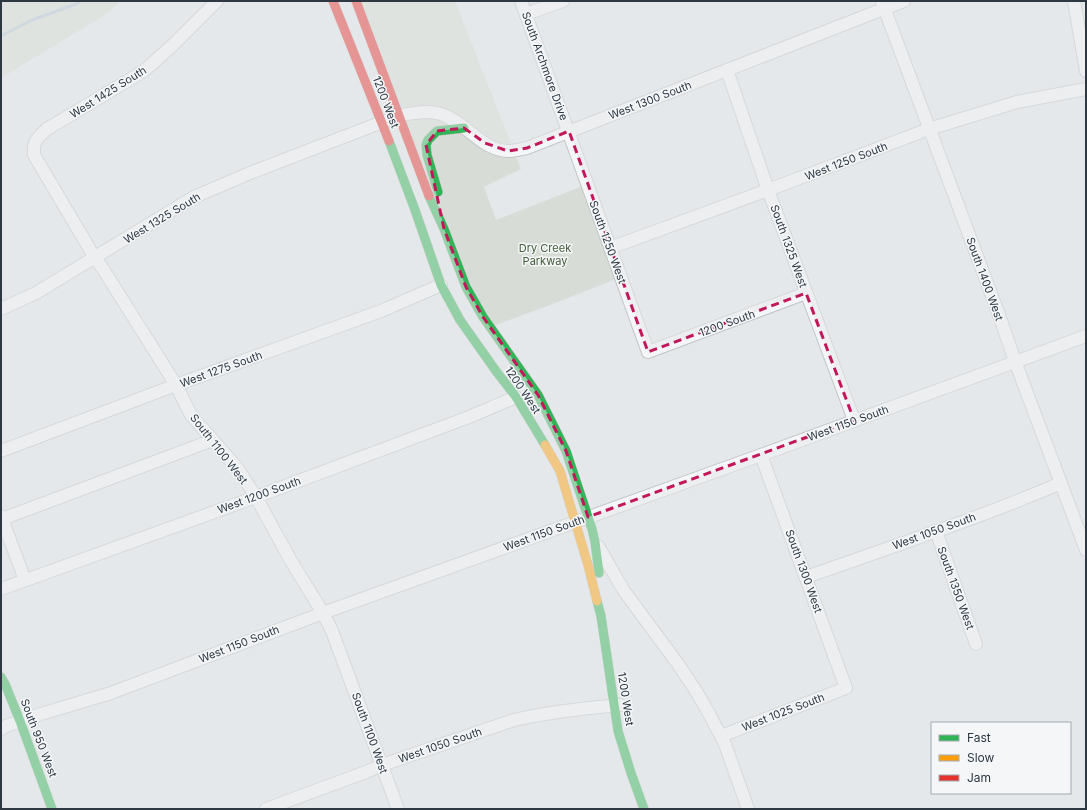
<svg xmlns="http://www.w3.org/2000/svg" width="1087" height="810" viewBox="0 0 1087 810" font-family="Inter,sans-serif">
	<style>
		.green { fill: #d7ddd6 }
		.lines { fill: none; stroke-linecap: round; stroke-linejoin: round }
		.stream { stroke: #b6c7d2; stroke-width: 3 }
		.street-casing { stroke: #c3c6c8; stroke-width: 14 }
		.fast-casing { stroke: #c3c6c8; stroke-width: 10 }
		.slow-casing { stroke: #c3c6c8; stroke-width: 10 }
		.jam-casing { stroke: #c3c6c8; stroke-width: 10 }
		.street { stroke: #f5f6f7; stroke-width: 12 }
		.fast { stroke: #30b455; stroke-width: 9 }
		.slow { stroke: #ff9f0a; stroke-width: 9 }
		.jam { stroke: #e5322d; stroke-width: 9 }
		.marked { fill: none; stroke: #c2185b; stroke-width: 3; stroke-dasharray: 8 5; stroke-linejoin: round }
		.labels { text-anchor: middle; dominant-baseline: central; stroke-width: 3; stroke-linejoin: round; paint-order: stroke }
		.street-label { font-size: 11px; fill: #2d3843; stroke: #f4f6f8 }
		.park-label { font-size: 11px; fill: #465d3b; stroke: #f4f6f8 }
	</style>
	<rect width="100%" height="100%" fill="#e5e8ea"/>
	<g class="green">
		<path d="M1 1H121L108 13 1 78Z"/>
		<path d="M356 1H455L521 169 484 187 496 220 588 184 621 277 558 302 490 327 418 169Z"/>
	</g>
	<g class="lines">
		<path class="stream" d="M1 36 32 20 76 4 80 1"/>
		<g class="street-casing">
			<g id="street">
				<path d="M217 1 175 43 144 71 47 129C36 139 33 141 34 155L95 258 103 269 176 385 191 415 238 469 256 497 291 561 323 613 332 631 398 809"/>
				<path d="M521 1 648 352 806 293"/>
				<path d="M1074 1 1086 71"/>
				<path d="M882 2 998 312 1015 361 1086 550"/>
				<path d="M526 14 563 1"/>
				<path d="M727 70 768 190 854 420"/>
				<path d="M610 248 768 190 929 129 1017 102 1086 89"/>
				<path d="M1 309 36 293 194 197 250 173 398 116C413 113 427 110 441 114 466 122 481 150 508 151 514 151 521 149 527 148L904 1"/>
				<path d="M1 451 176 385 381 311 441 285"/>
				<path d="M1 516 25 580"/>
				<path d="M2 519 213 440"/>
				<path d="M936 531 976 644"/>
				<path d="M598 546 624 591 678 664 696 691 707 710 725 744 748 809"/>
				<path d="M806 577C891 547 977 519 1061 483"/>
				<path d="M1 589 256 497 469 417 516 397"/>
				<path d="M1 729 6 726 41 714 111 693 323 613 761 455 1086 336"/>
				<path d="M721 736 846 688 761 455"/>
				<path d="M266 809 366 772 382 765 514 720C549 712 585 708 620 705"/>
			</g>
		</g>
		<g class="fast-casing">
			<g id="fast">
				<path d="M389 141 415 210 441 285 460 320 496 371 516 397 545 445"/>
				<path d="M438 192 427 155 426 145 428 140 437 131 464 128"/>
				<path d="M429 196 444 229 466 287 483 317 538 395 566 451 592 529 595 542 599 573"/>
				<path d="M597 601 601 616 618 731 631 773 644 809"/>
				<path d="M1 677 5 684 20 721 52 809"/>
			</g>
		</g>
		<g class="slow-casing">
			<path id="slow" d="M545 445 560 471 588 565 597 601"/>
		</g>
		<g class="jam-casing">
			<g id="jam">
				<path d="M333 1 389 141"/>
				<path d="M356 1 429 196"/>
			</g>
		</g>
		<use href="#street" class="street"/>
		<use href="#fast" class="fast"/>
		<use href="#slow" class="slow"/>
		<use href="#jam" class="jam"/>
	</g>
	<path d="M0 0H1087V810H0ZM464 128 485 143 508 151 527 148 569 131 648 352 806 293 854 420 588 517 566 451 538 395 483 317 466 287 444 229 426 145 437 131Z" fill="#e5e8ea" fill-opacity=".55" fill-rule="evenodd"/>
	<path class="marked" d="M464 128 485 143 508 151 527 148 569 131 648 352 806 293 854 420 588 517 566 451 538 395 483 317 466 287 444 229 426 145 437 131Z"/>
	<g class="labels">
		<g class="street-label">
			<text transform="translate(545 66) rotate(70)">South Archmore Drive</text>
			<text transform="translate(108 92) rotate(-32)">West 1425 South</text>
			<text transform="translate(650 100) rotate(-21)">West 1300 South</text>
			<text transform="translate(386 102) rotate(69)">1200 West</text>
			<text transform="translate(846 161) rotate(-21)">West 1250 South</text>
			<text transform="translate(162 218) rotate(-31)">West 1325 South</text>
			<text transform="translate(608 242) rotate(70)">South 1250 West</text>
			<text transform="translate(789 246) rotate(70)">South 1325 West</text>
			<text transform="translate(985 279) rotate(70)">South 1400 West</text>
			<text transform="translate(727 323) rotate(-20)">1200 South</text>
			<text transform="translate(221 369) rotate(-20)">West 1275 South</text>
			<text transform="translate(523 390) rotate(56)">1200 West</text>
			<text transform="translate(848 423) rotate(-20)">West 1150 South</text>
			<text transform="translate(219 449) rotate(52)">South 1100 West</text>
			<text transform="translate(259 495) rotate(-20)">West 1200 South</text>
			<text transform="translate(934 531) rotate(-20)">West 1050 South</text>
			<text transform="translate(544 533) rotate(-20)">West 1150 South</text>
			<text transform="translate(804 571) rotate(70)">South 1300 West</text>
			<text transform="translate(956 588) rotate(70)">South 1350 West</text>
			<text transform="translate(239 644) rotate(-21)">West 1150 South</text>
			<text transform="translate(626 699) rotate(81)">1200 West</text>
			<text transform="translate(783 712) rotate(-21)">West 1025 South</text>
			<text transform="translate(370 733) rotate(70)">South 1100 West</text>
			<text transform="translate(39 738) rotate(69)">South 950 West</text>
			<text transform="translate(440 745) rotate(-19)">West 1050 South</text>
		</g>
		<g class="park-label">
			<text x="545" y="248">Dry Creek<tspan x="545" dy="13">Parkway</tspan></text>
		</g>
	</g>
	<rect width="1087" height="810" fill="none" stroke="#2d3843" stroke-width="4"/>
	<rect x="931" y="722" width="140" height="72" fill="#f4f6f8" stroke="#a4aab0"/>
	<rect x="939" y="735" width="20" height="6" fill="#30b455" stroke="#a4aab0"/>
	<text x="967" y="742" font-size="12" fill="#2d3843">Fast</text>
	<rect x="939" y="755" width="20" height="6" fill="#ff9f0a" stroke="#a4aab0"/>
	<text x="967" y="762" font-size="12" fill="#2d3843">Slow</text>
	<rect x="939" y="775" width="20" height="6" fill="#e5322d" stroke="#a4aab0"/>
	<text x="967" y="782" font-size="12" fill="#2d3843">Jam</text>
</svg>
